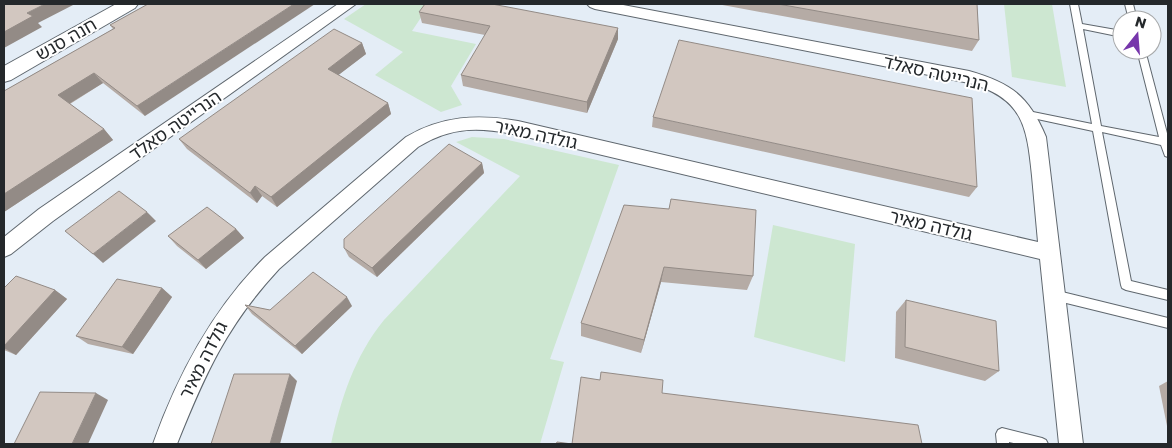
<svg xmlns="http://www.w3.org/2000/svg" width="1172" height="448" viewBox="0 0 1172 448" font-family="Poppins,'Noto Sans Hebrew',sans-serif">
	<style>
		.green { fill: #cde7d1 }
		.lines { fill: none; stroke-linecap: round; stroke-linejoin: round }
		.service-casing { stroke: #5f676e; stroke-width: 2 }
		.minor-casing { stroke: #5f676e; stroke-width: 2 }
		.tertiary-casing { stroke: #5f676e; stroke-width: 2 }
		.service { fill: #fff; fill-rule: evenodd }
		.minor { fill: #fff; fill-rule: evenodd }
		.tertiary { fill: #fff; fill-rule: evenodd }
		.wall { fill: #b5aba5 }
		.shaded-wall { fill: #938b86 }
		.building { fill: #d2c7c0; stroke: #938b86 }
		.labels { text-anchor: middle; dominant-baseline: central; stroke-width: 4; stroke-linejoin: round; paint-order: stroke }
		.street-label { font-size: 18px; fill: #24282b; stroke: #fff }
	</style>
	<rect width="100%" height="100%" fill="#e4edf6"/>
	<g class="green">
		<path d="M366 4H430L412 31 476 44 451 86 462 105 441 112 375 75 403 52 344 19Z"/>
		<path d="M1004 4H1052L1066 87 1012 77Z"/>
		<path d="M472 137 504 139 619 165 550 359 564 362 540 444H331C341 399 354 357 384 320L520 176 456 142Z"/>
		<path d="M773 225 855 244 845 362 754 337Z"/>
	</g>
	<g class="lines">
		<g class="service-casing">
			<g id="service">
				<path d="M1070 4H1078L1082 24 1122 31V37L1083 29 1101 126 1159 137 1137 50H1145L1168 137V157L1165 156 1161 145 1102 132 1131 281 1168 290V300L1126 290 1122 288 1121 285 1093 131 1028 117 1024 114 1028 111 1092 124Z"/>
				<path d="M1125 4H1133L1137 20H1129Z"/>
				<path d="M1054 290 1168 318V328L1054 300 1050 298 1049 295 1050 292Z"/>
				<path d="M1002 428 1042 438 1046 440 1048 444H1018L1009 442V444H997L996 434 998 430Z"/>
			</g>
		</g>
		<g class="minor-casing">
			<g id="minor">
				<path d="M338 4H356L53 221 11 254 4 257V237L39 209Z"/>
				<path d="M587 4H618L969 71C1011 83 1029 96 1046 137L1083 444H1059L1040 259 518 135C480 127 452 126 418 147L279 269C227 325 205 374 177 444H153C178 374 212 310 265 257L406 137C442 116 477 114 518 121L1038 242C1036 220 1034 198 1032 176 1027 126 1023 98 969 83L595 9 590 7Z"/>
			</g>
		</g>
		<g class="tertiary-casing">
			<path id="tertiary" d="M116 4H138L135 8 11 80 4 82V66Z"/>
		</g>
		<use href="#service" class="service"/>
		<use href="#minor" class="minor"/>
		<use href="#tertiary" class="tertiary"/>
	</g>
	<g class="wall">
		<path d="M148 4 145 116 103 83 70 104 104 129 113 140 4 212V91L113 29 110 25Z"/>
		<path d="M717 4H977L979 40 972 51Z"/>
		<path d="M419 12 618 28V39L587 113 463 86 461 75 485 35 422 23Z"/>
		<path d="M362 43 366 54 338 75 388 103 391 114 277 207 262 196 257 203 187 149 179 139Z"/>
		<path d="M653 117 977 187 969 197 652 127Z"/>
		<path d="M482 163 484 173 377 277 349 257 344 248Z"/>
		<path d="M624 205 753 276 747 290 661 282 641 353 581 336V323Z"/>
		<path d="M236 229 244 238 206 269 177 246 168 236Z"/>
		<path d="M4 288 55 290 67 299 16 355 4 350Z"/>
		<path d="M162 288 172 297 133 354 88 344 76 336Z"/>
		<path d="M906 300 999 371 985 381 895 358 896 312Z"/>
		<path d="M245 305 270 310 352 306 302 354 252 314Z"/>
		<path d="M1168 381V431L1159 386Z"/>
	</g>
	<g class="shaded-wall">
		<path d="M45 4H75L38 23 42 27 4 48V32L27 13Z"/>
		<path d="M294 4H315L145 116 137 106Z"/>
		<path d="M618 28V39L587 113V102Z"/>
		<path d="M362 43 366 54 332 80 328 69Z"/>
		<path d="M94 73 103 83 67 105 58 95Z"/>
		<path d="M388 103 391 114 277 207 271 197Z"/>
		<path d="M104 129 113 140 4 212V194Z"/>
		<path d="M482 163 484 173 377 277 372 268Z"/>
		<path d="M255 186 262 196 257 203 250 193Z"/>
		<path d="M147 212 156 221 103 263 93 254Z"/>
		<path d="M236 229 244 238 206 269 198 260Z"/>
		<path d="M664 267 661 282 641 353 644 340Z"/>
		<path d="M162 288 172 297 133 354 122 347Z"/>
		<path d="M55 290 67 299 16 355 4 348V346Z"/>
		<path d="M347 297 352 306 302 354 295 346Z"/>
		<path d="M290 374 297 381 280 444H270Z"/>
		<path d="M96 393 108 400 88 444H72Z"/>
	</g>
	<g class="building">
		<path d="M4 4H45L27 13 33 16 4 32Z"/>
		<path d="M148 4H294L137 106 94 73 58 95 104 129 4 194V91L115 28 110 25Z"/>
		<path d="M425 4H492L618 28 587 102 461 75 490 26 419 12Z"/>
		<path d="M778 4H977L979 40Z"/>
		<path d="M334 29 362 43 328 69 388 103 271 197 255 186 250 193 179 139Z"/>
		<path d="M679 40 972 98 977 187 653 117Z"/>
		<path d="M449 144 482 163 372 268 344 248V239Z"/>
		<path d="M119 191 147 212 93 254 65 231Z"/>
		<path d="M671 199 756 210 753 276 664 267 644 340 581 323 624 205 669 209Z"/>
		<path d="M207 207 236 229 198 260 168 236Z"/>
		<path d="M313 272 347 297 295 346 245 305 270 310Z"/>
		<path d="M16 276 55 290 4 346V288Z"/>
		<path d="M117 279 162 288 122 347 76 336Z"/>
		<path d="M906 300 996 321 999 371 905 347Z"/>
		<path d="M601 372 663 380 662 393 918 425 922 444H556L557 442 572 444 581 377 600 380Z"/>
		<path d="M234 374H290L270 444H211Z"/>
		<path d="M40 392 96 393 72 444H14Z"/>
	</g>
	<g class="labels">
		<g class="street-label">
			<text transform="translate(66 39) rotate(-30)">חנה סנש</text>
			<text transform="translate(936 73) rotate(13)">הנרייטה סאלד</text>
			<text transform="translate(175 125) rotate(-35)">הנרייטה סאלד</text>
			<text transform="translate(536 134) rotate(12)">גולדה מאיר</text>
			<text transform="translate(931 225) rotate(13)">גולדה מאיר</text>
			<text transform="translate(203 360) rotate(-63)">גולדה מאיר</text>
		</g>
	</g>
	<rect width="1172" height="448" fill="none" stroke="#24282b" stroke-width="10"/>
	<g transform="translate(1137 35) rotate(17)"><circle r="24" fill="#ffffff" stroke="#a7a9aa"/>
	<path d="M0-4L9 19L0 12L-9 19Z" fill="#7636ab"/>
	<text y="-8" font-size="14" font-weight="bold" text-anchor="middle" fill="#24282b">N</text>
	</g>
</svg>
